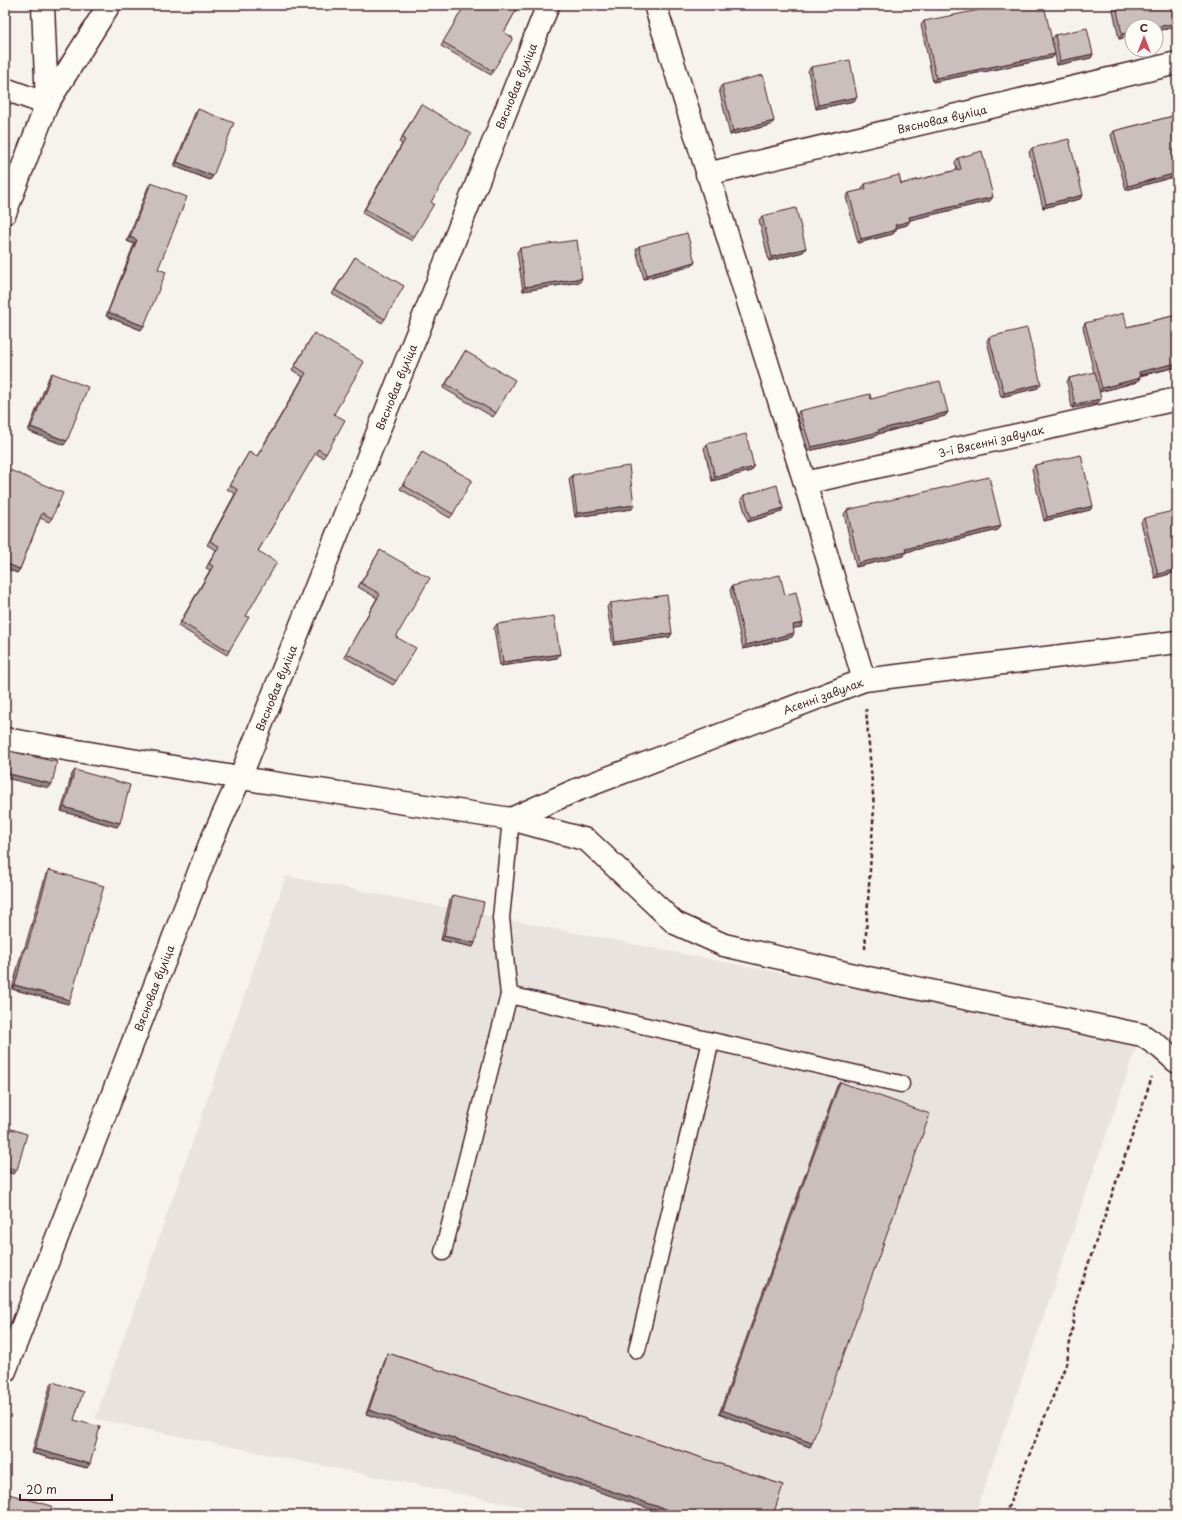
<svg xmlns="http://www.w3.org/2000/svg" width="1182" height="1520" viewBox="0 0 1182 1520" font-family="'Playpen Sans',sans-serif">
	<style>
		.built { fill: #e9e3e0 }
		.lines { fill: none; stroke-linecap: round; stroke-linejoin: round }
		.lane-casing { stroke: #4a1f2b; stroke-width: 19 }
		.street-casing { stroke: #4a1f2b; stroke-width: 25 }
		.secondary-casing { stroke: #4a1f2b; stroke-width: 25 }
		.path { stroke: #4a1f2b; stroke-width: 2.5; stroke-dasharray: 4 3; stroke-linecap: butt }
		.lane { stroke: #fdfcf7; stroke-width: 16 }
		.street { stroke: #fdfcf7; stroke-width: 22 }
		.secondary { stroke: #fdfcf7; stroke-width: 22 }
		.wall { fill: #afa4a3; stroke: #4a1f2b }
		.shaded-wall { fill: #8e8685; stroke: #4a1f2b }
		.building { fill: #cbbfbe; stroke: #4a1f2b }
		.labels { text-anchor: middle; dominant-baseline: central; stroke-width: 3; stroke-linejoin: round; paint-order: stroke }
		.street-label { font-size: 11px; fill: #4a1f2b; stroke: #fdfcf7 }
	</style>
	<rect width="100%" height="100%" fill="#f6f3ef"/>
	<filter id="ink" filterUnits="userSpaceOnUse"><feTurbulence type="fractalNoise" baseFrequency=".025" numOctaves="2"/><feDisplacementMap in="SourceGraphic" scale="8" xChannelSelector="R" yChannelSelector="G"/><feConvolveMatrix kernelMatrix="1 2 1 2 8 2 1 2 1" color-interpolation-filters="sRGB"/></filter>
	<g filter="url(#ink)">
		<path class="built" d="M286 876 1138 1043 975 1515H562L95 1419Z"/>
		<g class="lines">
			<g class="lane-casing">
				<g id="lane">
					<path d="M509 995 901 1084"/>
					<path d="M443 1252 509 995 501 918 511 819"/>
					<path d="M637 1350 711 1041"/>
				</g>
			</g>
			<g class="street-casing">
				<g id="street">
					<path d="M43 5 47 104"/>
					<path d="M655 5 805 483 864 680"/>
					<path d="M707 174 1177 63"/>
					<path d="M805 483 1177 399"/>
					<path d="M5 739 240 778 511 819 587 840 675 923 724 945 863 977 1142 1035 1161 1048 1177 1062"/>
					<path d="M511 819 574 791 864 680 1177 642"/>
					<path d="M5 1371 210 844 240 778 548 5"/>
				</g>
			</g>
			<g class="secondary-casing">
				<g id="secondary">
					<path d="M5 89 47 104"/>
					<path d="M5 213 47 104 109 5"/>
				</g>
			</g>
			<g class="path">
				<path d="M865 949 874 807 866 709"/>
				<path d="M1005 1515 1067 1362 1077 1297 1152 1077"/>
			</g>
			<use href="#lane" class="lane"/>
			<use href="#street" class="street"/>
			<use href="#secondary" class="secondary"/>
		</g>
		<g class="wall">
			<path d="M465 5H519L504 32 493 71 491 75 441 46Z"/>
			<path d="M1112 5H1177V27L1156 31V26H1132V36L1119 39Z"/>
			<path d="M924 21 1055 54 1052 58 933 82 921 25Z"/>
			<path d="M1055 35 1093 54 1091 58 1057 65 1052 39Z"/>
			<path d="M811 67 857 97 854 101 816 109 808 71Z"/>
			<path d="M722 85 771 125 730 135 719 89Z"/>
			<path d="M421 104 431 202 414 237 412 241 362 213 402 144 399 142Z"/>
			<path d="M198 109 213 176 210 180 174 166 195 113Z"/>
			<path d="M1177 115V176L1126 190 1111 135 1114 131Z"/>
			<path d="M1032 148 1083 195 1080 199 1043 208 1029 152Z"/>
			<path d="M958 158 990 201 910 220 907 225 896 228V230L893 234 858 243 846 197 849 193 863 190 862 188 865 184H901L957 170 955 162Z"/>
			<path d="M151 183 141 330 106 316 134 244 127 241 148 187Z"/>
			<path d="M762 216 806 248 803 252 769 261 759 220Z"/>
			<path d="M639 246 695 262 692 266 644 279 636 250Z"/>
			<path d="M520 248 580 282 523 291 517 252Z"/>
			<path d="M355 257 385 319 382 323 332 294Z"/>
			<path d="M1177 315V367L1140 376 1137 382 1099 392 1098 403 1072 408 1067 382 1069 378 1094 373 1083 327 1085 323 1127 327Z"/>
			<path d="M314 333 334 414 326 454 323 458 315 453 258 551 246 616 229 651 227 655 178 626 210 570 206 568 216 550 207 545 235 494 227 489 249 452 257 456 303 377 292 370Z"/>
			<path d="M989 337 1038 388 1001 397 987 341Z"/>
			<path d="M465 351 496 413 493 417 443 388Z"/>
			<path d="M52 373 64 445 28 431 49 377Z"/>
			<path d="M871 399 948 412 945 416 878 434 876 436 808 451 797 415 799 411Z"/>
			<path d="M707 444 751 471 712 481 704 448Z"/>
			<path d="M422 452 453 514 450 518 400 489Z"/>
			<path d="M1035 465 1093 506 1090 510 1044 521 1032 469Z"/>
			<path d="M10 470 52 518 49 522 40 518 20 569 17 573 5 568V479Z"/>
			<path d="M572 475 632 509 575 517 569 479Z"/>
			<path d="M744 495 783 508 781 512 748 522 741 499Z"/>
			<path d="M847 510 1001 526 998 530 906 552 903 556 856 567 844 514Z"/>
			<path d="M1144 518 1177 572 1155 578 1141 522Z"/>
			<path d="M380 550 396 637V681L393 685 344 657 377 598 358 587Z"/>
			<path d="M732 586 803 623 801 627 793 628 792 637 743 649 730 590Z"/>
			<path d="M610 603 672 633 670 637 613 645 607 607Z"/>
			<path d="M497 624 560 654 557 658 500 666 494 628Z"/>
			<path d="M75 770 117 827 61 811 72 774Z"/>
			<path d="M49 870 68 1004 12 989 22 951 25 947 46 874Z"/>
			<path d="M453 895 473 947 441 940 450 899Z"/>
			<path d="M840 1082 812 1443 810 1447 719 1414 837 1086Z"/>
			<path d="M388 1353 783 1485 366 1414 386 1357Z"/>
			<path d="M53 1382 74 1420 87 1468 32 1453 50 1386Z"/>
		</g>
		<g class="shaded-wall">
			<path d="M1177 23V27L1156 31V27Z"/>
			<path d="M1132 32V36L1119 39 1122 34Z"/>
			<path d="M1055 54 1052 58 933 82 936 78Z"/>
			<path d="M1093 54 1091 58 1057 65 1060 61Z"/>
			<path d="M857 97 854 101 816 109 818 105Z"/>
			<path d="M774 121 771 125 730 135 733 131Z"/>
			<path d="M177 162 213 176 210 180 174 166Z"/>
			<path d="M1177 173V176L1126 190 1128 186Z"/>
			<path d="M1083 195 1080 199 1043 208 1046 204Z"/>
			<path d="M993 197 990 201 906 221 909 217Z"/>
			<path d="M910 221 907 225 892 229 895 225Z"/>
			<path d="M896 230 893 234 858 243 861 239Z"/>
			<path d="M130 237 137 240 134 244 127 241Z"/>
			<path d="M806 248 803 252 769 261 772 257Z"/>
			<path d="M695 262 692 266 644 279 647 275Z"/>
			<path d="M582 278 580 282 523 291 525 287Z"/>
			<path d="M108 312 144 326 141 330 106 316Z"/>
			<path d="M1177 363V367L1136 376 1139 372Z"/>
			<path d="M1140 378 1137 382 1099 392 1102 388Z"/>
			<path d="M1041 384 1038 388 1001 397 1004 393Z"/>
			<path d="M1101 399 1098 403 1072 408 1075 404Z"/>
			<path d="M948 412 945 416 878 434 876 436 808 451 811 447Z"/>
			<path d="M31 427 67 441 64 445 28 431Z"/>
			<path d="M754 467 751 471 712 481 715 477Z"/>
			<path d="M634 505 632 509 575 517 577 513Z"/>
			<path d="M1093 506 1090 510 1044 521 1047 517Z"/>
			<path d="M783 508 781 512 748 522 751 518Z"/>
			<path d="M1001 526 998 530 906 552 903 556 856 567 859 563 905 549Z"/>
			<path d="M5 563 20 569 17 573 5 568Z"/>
			<path d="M1177 569V572L1155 578 1158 574Z"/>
			<path d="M803 623 801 627 790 629 793 625Z"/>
			<path d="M672 633 670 637 613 645 615 642Z"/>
			<path d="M794 633 792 637 743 649 746 645Z"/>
			<path d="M560 654 557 658 500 666 503 662Z"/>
			<path d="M5 773 52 784 49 788 5 778Z"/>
			<path d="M64 807 120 823 117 827 61 811Z"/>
			<path d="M444 936 475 943 473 947 441 940Z"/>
			<path d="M15 985 70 1000 68 1004 12 989Z"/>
			<path d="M5 1167 17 1170 14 1174 5 1172Z"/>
			<path d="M369 1410 683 1515H668L366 1414Z"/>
			<path d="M722 1410 812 1443 810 1447 719 1414Z"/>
			<path d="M35 1449 90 1464 87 1468 32 1453Z"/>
		</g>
		<g class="building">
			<path d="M465 5H519L504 32 513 38 493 71 443 42Z"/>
			<path d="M1004 5H1044L1055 54 936 78 924 21Z"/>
			<path d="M1116 5H1177V23L1156 27V26H1132V32L1122 34Z"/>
			<path d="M1087 28 1093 54 1060 61 1055 35Z"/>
			<path d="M850 60 857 97 818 105 811 67Z"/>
			<path d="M763 75 774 121 733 131 722 85Z"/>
			<path d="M421 104 471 134 431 202 434 204 414 237 365 209 405 140 402 138Z"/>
			<path d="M198 109 234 123 213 176 177 162Z"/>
			<path d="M1177 115V173L1128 186 1114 131Z"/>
			<path d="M1069 139 1083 195 1046 204 1032 148Z"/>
			<path d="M982 151 993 197 909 217 910 221 895 225 896 230 861 239 849 193 866 189 865 184 899 175 901 184 961 169 958 158Z"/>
			<path d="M151 183 187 197 158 269 166 272 144 326 108 312 137 240 130 237Z"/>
			<path d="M796 208 806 248 772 257 762 216Z"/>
			<path d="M687 233 695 262 647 275 639 246Z"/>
			<path d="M577 240 582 278 525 287 520 248Z"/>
			<path d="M355 257 404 286 385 319 335 290Z"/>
			<path d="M1124 313 1127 327 1177 315V363L1139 372 1140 378 1102 388 1085 323Z"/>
			<path d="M1027 328 1041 384 1004 393 989 337Z"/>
			<path d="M314 333 364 362 334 414 345 420 326 454 318 449 258 551 277 562 246 616 249 617 229 651 181 622 213 566 209 564 219 546 210 541 238 490 230 485 249 452 257 457 306 373 295 366Z"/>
			<path d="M465 351 515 380 496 413 446 384Z"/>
			<path d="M1095 372 1101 399 1075 404 1069 378Z"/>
			<path d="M52 373 88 387 67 441 31 427Z"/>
			<path d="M940 381 948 412 878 430 879 432 811 447 799 411 870 394 871 399Z"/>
			<path d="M746 434 754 467 715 477 707 444Z"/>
			<path d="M422 452 472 480 453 514 403 485Z"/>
			<path d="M1081 455 1093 506 1047 517 1035 465Z"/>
			<path d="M629 466 634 505 577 513 572 475Z"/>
			<path d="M10 470 63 493 52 518 42 513 20 569 5 563V501L7 497H5V482Z"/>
			<path d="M989 477 1001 526 905 549 906 552 859 563 847 510Z"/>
			<path d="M777 485 783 508 751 518 744 495Z"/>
			<path d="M1177 510V569L1158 574 1144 518Z"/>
			<path d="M380 550 430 578 396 637 416 648 396 681 346 653 380 594 361 583Z"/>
			<path d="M780 575 785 595 796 592 803 623 793 625 794 633 746 645 732 586Z"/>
			<path d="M667 595 672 633 615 642 610 603Z"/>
			<path d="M554 616 560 654 503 662 497 624Z"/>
			<path d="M5 750 57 762 52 784 5 773Z"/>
			<path d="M75 770 130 785 120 823 64 807Z"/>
			<path d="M49 870 104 886 70 1000 15 985 25 947 27 948Z"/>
			<path d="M453 895 484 902 475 943 444 936Z"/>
			<path d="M840 1082 930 1114 812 1443 722 1410Z"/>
			<path d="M5 1127 27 1134 17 1170 5 1167Z"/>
			<path d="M388 1353 783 1485 773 1515H683L369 1410Z"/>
			<path d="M53 1382 83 1392 74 1420 100 1427 90 1464 35 1449Z"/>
			<path d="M5 1493 52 1506 50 1515H5Z"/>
		</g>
	</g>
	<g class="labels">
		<g class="street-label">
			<text transform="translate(516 86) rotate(-68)">Вясновая вуліца</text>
			<text transform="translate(942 119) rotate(-13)">Вясновая вуліца</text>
			<text transform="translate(396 387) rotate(-68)">Вясновая вуліца</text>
			<text transform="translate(991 441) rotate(-13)">3-і Вясенні завулак</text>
			<text transform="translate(276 688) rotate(-68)">Вясновая вуліца</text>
			<text transform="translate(823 696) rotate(-20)">Асенні завулак</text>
			<text transform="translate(154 988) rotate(-69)">Вясновая вуліца</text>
		</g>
	</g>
	<rect width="1182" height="1520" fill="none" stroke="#fdfcf7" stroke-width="20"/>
	<rect x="10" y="10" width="1162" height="1500" fill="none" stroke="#4a1f2b" stroke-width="1.5" filter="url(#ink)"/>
	<g transform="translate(1144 38)"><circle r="19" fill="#fdfcf7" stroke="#b5a4a5"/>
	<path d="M0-3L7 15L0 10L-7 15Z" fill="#d1495b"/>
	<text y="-6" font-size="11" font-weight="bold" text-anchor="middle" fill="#4a1f2b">С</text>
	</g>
	<path d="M20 1494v6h92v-6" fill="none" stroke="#4a1f2b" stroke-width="2"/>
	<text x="26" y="1494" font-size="12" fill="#4a1f2b" stroke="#fdfcf7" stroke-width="3" paint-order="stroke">20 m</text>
</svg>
